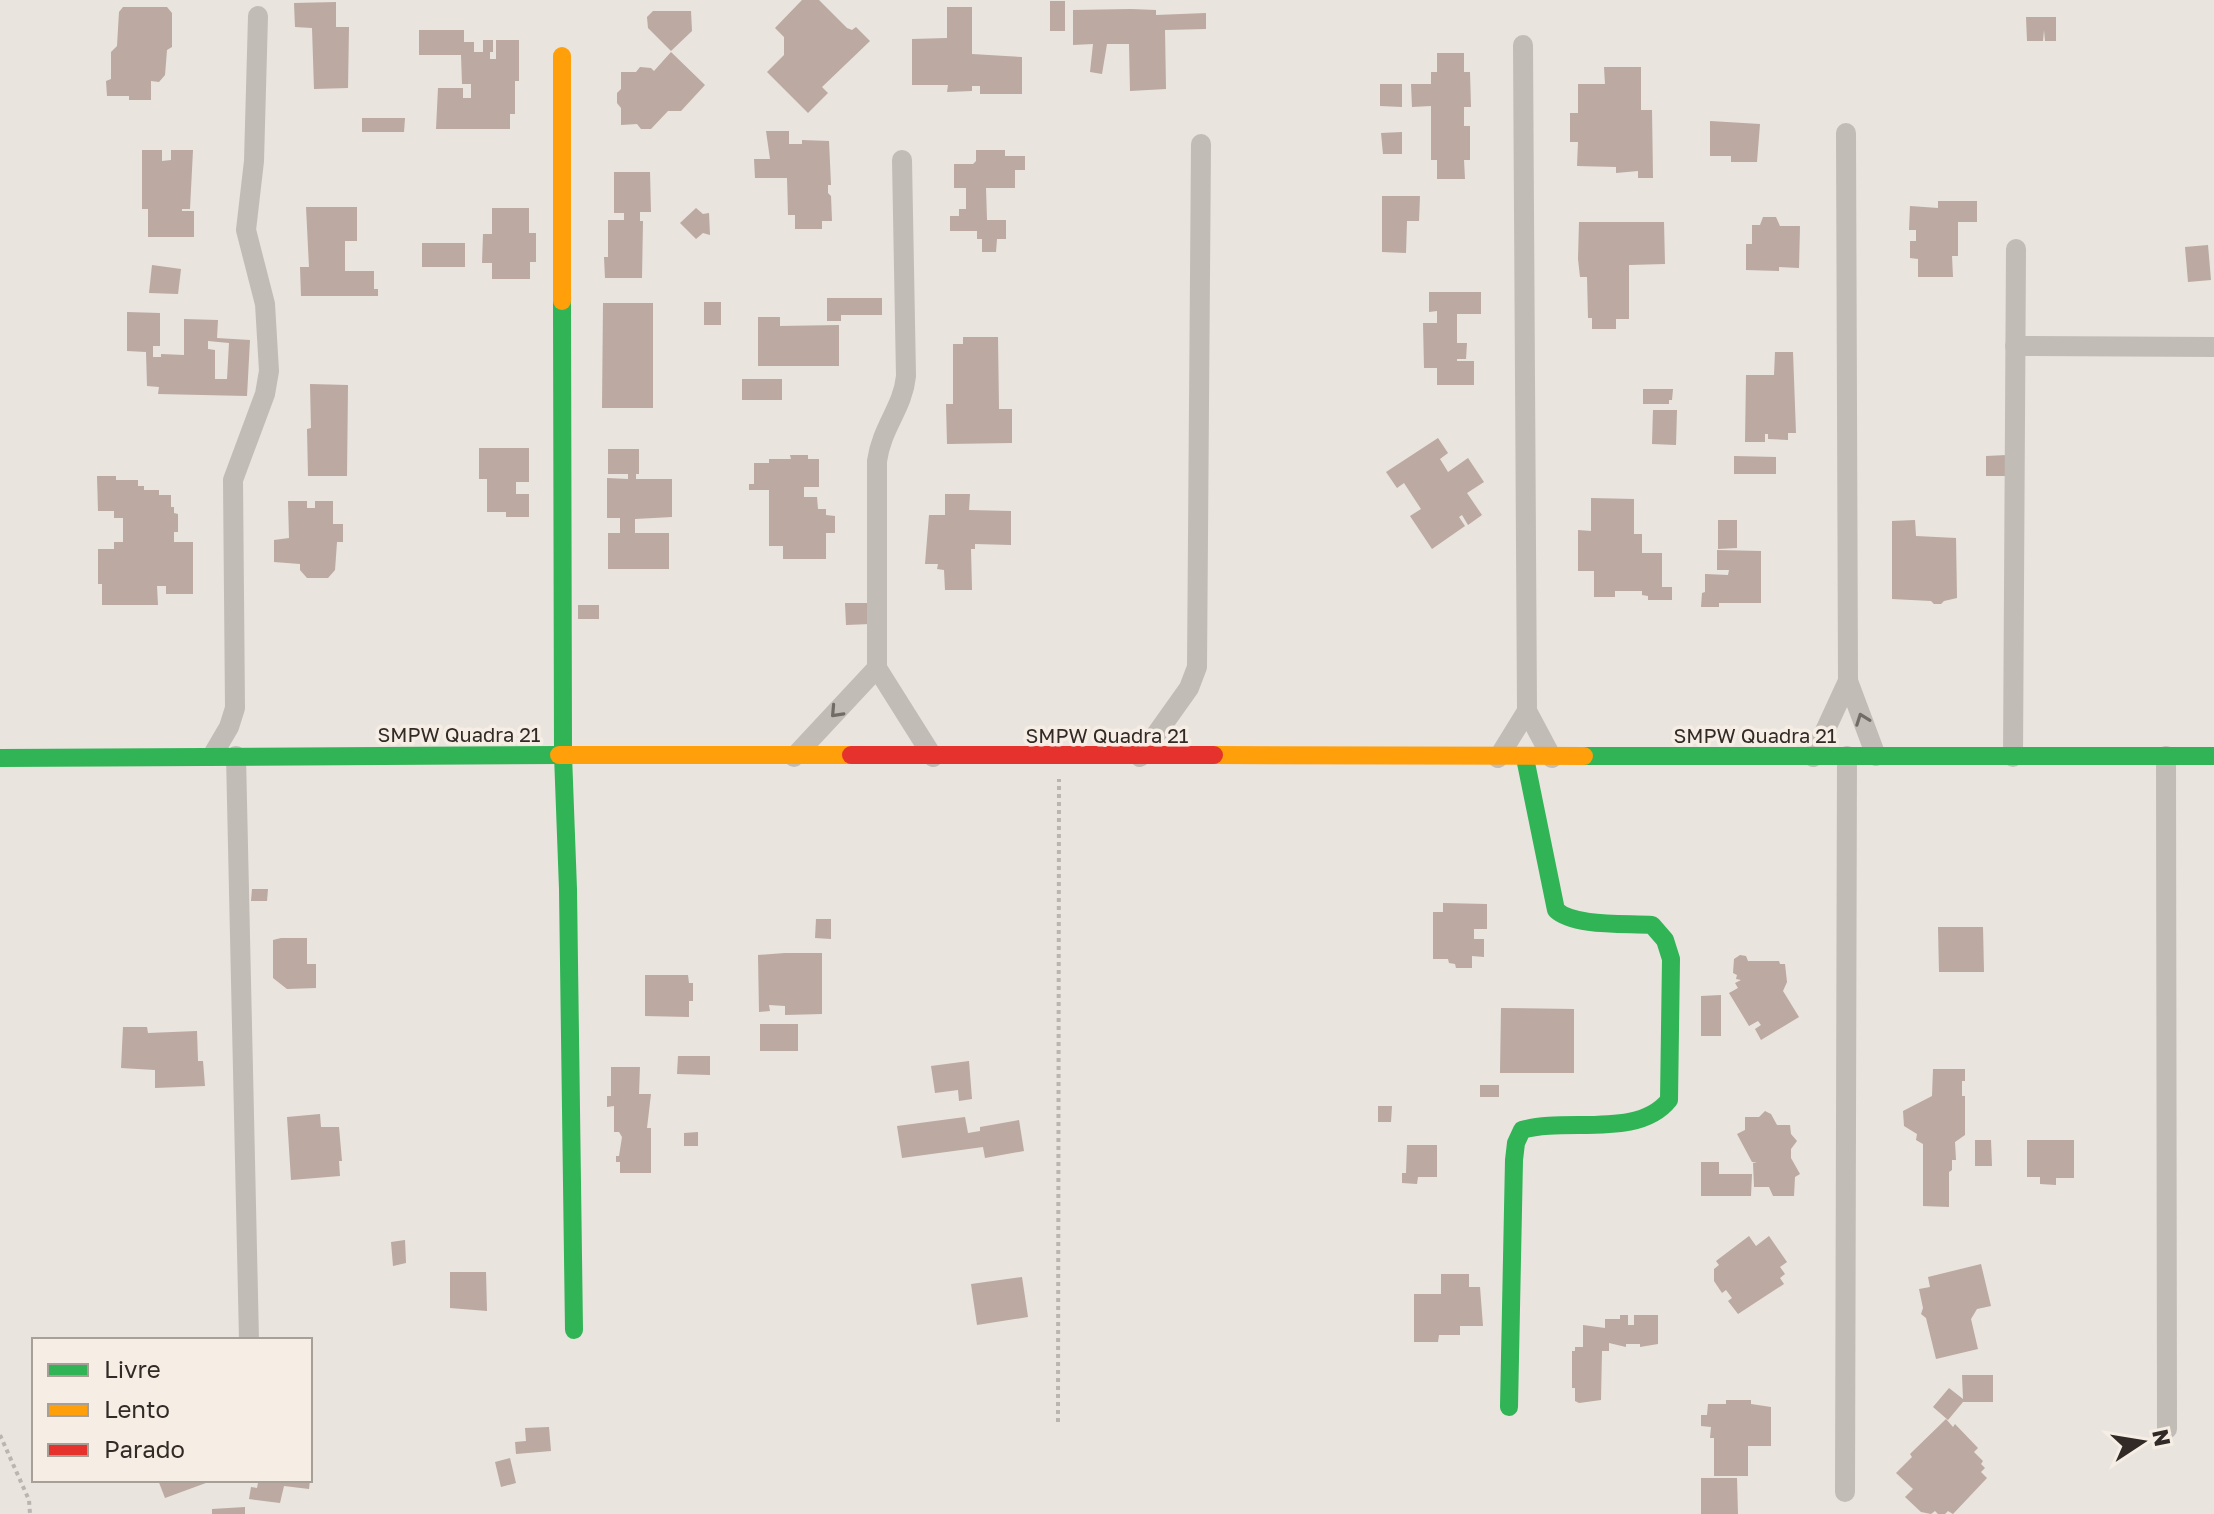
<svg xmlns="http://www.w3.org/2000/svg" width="2214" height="1514" viewBox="0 0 2214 1514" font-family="'Golos Text',sans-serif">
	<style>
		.building { fill: #bba9a2; fill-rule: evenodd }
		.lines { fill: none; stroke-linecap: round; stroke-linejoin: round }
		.path { stroke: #bab5b0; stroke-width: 4; stroke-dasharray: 4 4; stroke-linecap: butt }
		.street { stroke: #c2bcb7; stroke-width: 20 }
		.fast { stroke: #30b455; stroke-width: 18 }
		.slow { stroke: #ff9f0a; stroke-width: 18 }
		.jam { stroke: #e5322d; stroke-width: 18 }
		.oneway { stroke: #726c67 }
		.labels { text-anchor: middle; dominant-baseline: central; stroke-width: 7; stroke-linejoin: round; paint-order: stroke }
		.street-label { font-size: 20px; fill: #312a26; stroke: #f6eee5 }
	</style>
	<rect width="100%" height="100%" fill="#e9e4de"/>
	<g class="building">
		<path d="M802 0H819L847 28 852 30 856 27 870 41 822 87 828 93 808 113 767 72 784 55V37L775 28Z"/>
		<rect x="1050" y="1" width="15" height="30"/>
		<path d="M336 2V27H349L348 88 314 89 312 28 295 27 294 3Z"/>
		<path d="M123 7H167L172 13V47L167 50 165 75 159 82 151 81V100H129V96H107L106 81 111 79V52L117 46 119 12Z"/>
		<path d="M947 7H972V54L1022 57V94H980V86H972V91L947 92 948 85H912V39L947 38Z"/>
		<path d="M1131 9 1156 10V15L1206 13V29L1165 30 1166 89 1130 91 1129 44H1107L1102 74 1090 72 1093 44 1073 45V10Z"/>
		<path d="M653 11H691L692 31 671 51 648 28 647 17Z"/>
		<path d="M2026 17H2056V41H2045L2044 30 2043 41H2027Z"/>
		<path d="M419 30H464V42H474V52H483V40H493V52H490V59H496V40H519V81H515V114H510V129H436L438 88H463V98H471V84H462L461 55H419Z"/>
		<path d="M671 52 705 85 681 111H668L651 129H641L637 124 621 125V108L617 103V93L621 89V72H636L640 67 651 68 654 71Z"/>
		<path d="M1437 53H1464V72H1470L1471 107H1464V126H1470V160H1464L1465 179H1437V160H1431V106L1412 107 1411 84H1431V72H1437Z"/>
		<path d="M1604 67H1641V110H1652L1653 178H1638V171L1616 173V167L1577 166 1578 142H1570V113H1578V84H1605Z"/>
		<path d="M1380 84H1402V107L1380 106Z"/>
		<path d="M362 118H405L404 132H362Z"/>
		<path d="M1710 121 1760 124 1757 162H1731V156H1710Z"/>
		<path d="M766 131H789V144H802V140L829 141 831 185H828V193L831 196 832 221H822V229H795V215H788L787 178H755L754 159H770Z"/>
		<path d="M1402 132V154H1383L1381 133Z"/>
		<path d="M142 150H162V161L171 160V150H193L190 209H182V211H194V237H148V209H142Z"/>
		<path d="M976 150H1005V156H1025V170H1015V188H986L987 220H1006V239H997L996 252H982V239H977V231H950V216H959V209H966V188H954V164H973L976 161Z"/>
		<path d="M614 172H650L651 212H640V221H643L642 278H605L604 257H608V220H624V213H614Z"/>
		<path d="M1382 196H1420L1419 221H1407L1406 253 1382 252Z"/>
		<path d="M1938 201H1977V222H1958V256H1952L1953 277H1918V259L1910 258V241H1916V230H1909L1910 206 1938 208Z"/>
		<path d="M306 207H357V241H345V271H374V289H378V296H301L300 267H309Z"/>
		<path d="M492 208H529V233H536V262H530V279H492V263H482L483 234H492Z"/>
		<path d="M696 208 703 214 709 213 710 235 703 233 696 239 680 223Z"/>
		<path d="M1763 217H1776L1780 226H1800L1799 268 1779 267V271L1746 270V244H1752V225H1760Z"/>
		<path d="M1579 222H1664L1665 264 1629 265V319H1616V329H1592V318H1588L1587 277H1580L1578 259Z"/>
		<rect x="422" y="243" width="43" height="24"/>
		<path d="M2208 245 2211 280 2188 282 2185 247Z"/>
		<path d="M152 265 181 269 178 294 149 293Z"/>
		<path d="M1429 292H1481V314H1457V343H1467L1466 359H1457V361H1474V385H1437V368H1424L1423 323H1437V311L1429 312Z"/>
		<path d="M827 298H882V315H841V321H827Z"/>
		<rect x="704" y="302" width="17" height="23"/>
		<path d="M603 303H653V408H602Z"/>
		<path d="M127 312 160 313V346H153V357H161V354L184 355V319L218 320 217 338 250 340 247 396 158 394 159 387 147 386 146 352 127 351ZM208 341 229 343 227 379H215V350L208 349Z"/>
		<path d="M758 317H780V326L839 325V366H758Z"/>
		<path d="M963 337H998L999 409H1012V443L947 444 946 404H953V344H963Z"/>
		<path d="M1775 352H1793L1796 433H1788V440L1768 439V434H1765V442H1745L1746 375H1774Z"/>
		<rect x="742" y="379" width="40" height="21"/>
		<path d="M310 384 348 385 347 476H308L307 429 311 428Z"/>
		<path d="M1643 389H1673L1672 400H1669V404H1643Z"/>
		<path d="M1653 410H1677L1676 445 1652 444Z"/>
		<path d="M1438 438 1448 453 1440 459 1448 472 1468 458 1484 482 1467 493 1482 515 1468 525 1462 515 1459 517 1465 526 1432 549 1410 516 1421 509 1404 483 1397 488 1386 472Z"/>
		<path d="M479 448H529V482H516V494H529V517H506V512H487V479H479Z"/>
		<path d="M608 449H639V474H636V479H672V517L635 519V533H669V569H608V533H620V518H607V478L628 479V474H608Z"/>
		<path d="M790 455H808V459H819V487H804V497H817L818 509H826V515L835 516V533H826V559H783V546H769V490H749V484H754V463H769V459H791Z"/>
		<path d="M2007 455 2006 476H1986V456Z"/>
		<path d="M1734 456 1776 457V474H1734Z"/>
		<path d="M97 476H116V480H138V486H144V490H159V495H171V507H174V513L178 514V532H174V542H193V594H166V586H157L158 605H102V584H98V549H114V542H123V518H114V511H98Z"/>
		<path d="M945 494H970L969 510 1011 511V545L975 544V549H971L972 590H945L944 570 937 569 938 564H925L929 515H945Z"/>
		<path d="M1591 498 1634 499V534H1642V553H1662V587H1672V600H1648V596L1642 595V591H1615V597H1594V571H1578V530L1591 531Z"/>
		<path d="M288 501H307V508H315V501H333V524H343V542H337L335 570 328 578H307L300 570V564L274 562V540L289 538Z"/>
		<path d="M1718 520H1737V548L1718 549Z"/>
		<path d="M1915 520 1916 536 1956 538 1957 598 1944 601 1941 604H1934L1931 601 1892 599V521Z"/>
		<path d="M1717 550 1761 551V603H1719V607H1701L1702 593 1705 592V574L1728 575 1729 570H1717Z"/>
		<path d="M845 603H869L870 624 846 625Z"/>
		<rect x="578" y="605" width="21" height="14"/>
		<path d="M252 889H268L267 901H251Z"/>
		<path d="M1443 903 1487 904V929H1474V939H1484V957L1472 956V968H1456L1455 964 1449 963 1448 959H1433V912H1443Z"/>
		<path d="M816 919H831V939L815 938Z"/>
		<path d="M1938 927H1983L1984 972H1939Z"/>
		<path d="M281 938H307V964H316V988L287 989 273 978V940Z"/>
		<path d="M785 953H822V1014L785 1015V1006L769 1005 770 1011 759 1012 758 955Z"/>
		<path d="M1740 955 1746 956 1748 961H1779L1780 964H1785L1787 982 1783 991 1799 1017 1761 1040 1755 1029 1761 1025 1758 1021 1749 1026 1729 993 1738 988 1735 983 1741 980 1736 979 1737 975 1733 973 1734 959Z"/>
		<path d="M645 975H688L689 983H693V1001H689V1017L645 1016Z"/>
		<path d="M1721 995V1036H1701V996Z"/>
		<path d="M1501 1008 1574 1009V1073H1500Z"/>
		<rect x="760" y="1024" width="38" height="27"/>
		<path d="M123 1027H147L148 1033 197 1031 198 1061H203L205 1086 155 1088V1070L121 1068Z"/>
		<path d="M678 1056H710V1075L677 1074Z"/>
		<path d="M969 1061 972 1099 959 1101 958 1090 935 1093 931 1066Z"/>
		<path d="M611 1067H640L639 1094H651L647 1128H651V1173H620V1162H616V1156H619L622 1137 619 1132H614V1106L607 1107V1096H611Z"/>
		<path d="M1933 1069H1965V1081H1962V1096H1965V1135L1955 1142 1956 1160H1952V1170L1949 1172V1207L1923 1206V1144L1916 1140 1917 1134 1904 1126 1903 1111 1932 1096Z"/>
		<rect x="1480" y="1085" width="19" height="12"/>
		<path d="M1378 1106H1392L1391 1122H1378Z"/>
		<path d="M1765 1111 1771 1114 1777 1125H1790L1791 1134 1797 1141 1791 1149V1158L1800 1174 1795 1177 1794 1196H1773L1769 1187H1754L1753 1163 1757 1162H1752L1737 1134 1745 1130V1117H1759Z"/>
		<path d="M320 1114 321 1127H339L342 1161H339L340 1176 291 1180 287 1117Z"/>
		<path d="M965 1117 968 1133 980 1131V1127L1019 1120 1024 1151 985 1158 983 1147 902 1158 897 1126Z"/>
		<path d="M698 1132V1146H684V1133Z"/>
		<path d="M1975 1140H1991L1992 1166H1975Z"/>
		<path d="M2027 1140H2074V1178H2056V1185L2040 1184V1177H2027Z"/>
		<path d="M1407 1145H1437V1177H1418L1417 1184 1402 1183V1173H1406Z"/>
		<path d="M1701 1162H1719V1174H1752L1751 1196H1701Z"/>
		<path d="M1749 1236 1756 1246 1769 1236 1787 1262 1780 1267 1785 1274 1780 1278 1784 1284 1738 1314 1728 1301 1732 1298 1726 1290 1722 1293 1714 1281V1269L1719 1265 1716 1261Z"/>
		<path d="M405 1240 406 1263 393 1266 391 1242Z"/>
		<path d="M1981 1264 1991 1306 1977 1309 1971 1319 1978 1349 1936 1359 1926 1318 1921 1314 1923 1308 1919 1289 1930 1287 1928 1277Z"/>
		<path d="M450 1272H486L487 1311 450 1308Z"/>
		<path d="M1441 1274H1469V1287H1480L1483 1326H1460V1335H1439L1438 1342H1414V1294H1441Z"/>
		<path d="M1022 1277 1028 1317 977 1325 971 1284Z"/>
		<path d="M1620 1315H1628V1325H1634V1315H1658V1344L1640 1347V1344H1626V1347L1609 1343V1351H1602L1601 1400 1579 1403 1575 1401V1388H1572V1351H1575V1347H1583V1325L1605 1328V1319H1620Z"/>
		<path d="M1962 1375H1993V1402H1963L1948 1420 1933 1407 1949 1388 1963 1399Z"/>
		<path d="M1726 1400H1751V1404L1771 1407V1446H1748V1476H1714V1438H1710L1711 1427 1701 1426V1415H1707L1708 1404H1726Z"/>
		<path d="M1946 1419 1953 1427 1955 1424 1978 1448 1974 1452 1983 1461 1981 1464 1985 1468 1981 1472 1987 1478 1953 1514 1948 1511 1945 1514H1938L1935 1511 1931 1514 1921 1512 1905 1497 1913 1489 1896 1473 1912 1457 1910 1454Z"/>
		<path d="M549 1427 551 1451 516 1454 515 1442 526 1441 525 1428Z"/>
		<path d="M510 1458 516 1483 501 1487 495 1462Z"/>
		<path d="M1701 1478H1737L1738 1514H1701Z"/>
		<path d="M158 1480H214L165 1498Z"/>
		<path d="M251 1480H310L309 1489 284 1486 280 1503 249 1499 251 1487 257 1488 258 1483Z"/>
		<path d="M245 1507V1514H212V1509Z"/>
	</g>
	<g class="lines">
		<g class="path">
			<path d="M1058 1422 1059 779"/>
			<path d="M0 1435 29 1500 30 1514"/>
		</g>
		<g class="street">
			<path d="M1523 45 1527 711 1552 758"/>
			<path d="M1846 133 1848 681 1876 756"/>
			<path d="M902 160 906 376C903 408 882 426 877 461V668L933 757"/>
			<path d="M2015 346 2214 347"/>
			<path d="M212 756 229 727 235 708 233 480 265 394 269 371 265 304 246 230 254 161 258 16"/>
			<path d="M236 756 249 1340"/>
			<path d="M2166 756 2167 1429"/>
			<path d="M794 757 877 668"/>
			<path d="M1140 757 1189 688 1197 667 1201 144"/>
			<path d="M1813 757 1848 681"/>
			<path d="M2013 757 2016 249"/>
			<path d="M1498 758 1527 711"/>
			<path d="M1845 1492 1847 756"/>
		</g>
		<g class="fast">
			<path d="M562 301 563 755 568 889 574 1330"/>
			<path d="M1584 756H2214"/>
			<path d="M0 758 559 755"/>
			<path d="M1509 1407 1514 1160 1516 1143 1522 1130C1567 1117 1638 1139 1669 1100L1671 959 1665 940 1652 925C1627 923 1574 927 1556 910L1525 758"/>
		</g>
		<g class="slow">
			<path d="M562 56V301"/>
			<path d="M559 755H851"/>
			<path d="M1214 755 1584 756"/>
		</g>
		<path class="jam" d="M851 755H1214"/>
	</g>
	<defs><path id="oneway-chevron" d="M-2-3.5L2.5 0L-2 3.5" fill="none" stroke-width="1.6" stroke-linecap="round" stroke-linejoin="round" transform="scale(2)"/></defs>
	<g class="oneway">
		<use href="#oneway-chevron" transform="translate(836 712) rotate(133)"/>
		<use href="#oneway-chevron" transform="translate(1862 719) rotate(-110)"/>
	</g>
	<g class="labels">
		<g class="street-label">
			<text x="459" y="734">SMPW Quadra 21</text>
			<text x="1107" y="735">SMPW Quadra 21</text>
			<text x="1755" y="735">SMPW Quadra 21</text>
		</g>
	</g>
	<rect x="32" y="1338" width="280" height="144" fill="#f6eee5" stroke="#a7a099" stroke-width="2"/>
	<rect x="48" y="1364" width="40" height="12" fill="#30b455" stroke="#a7a099" stroke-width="2"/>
	<text x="104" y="1378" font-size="24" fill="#312a26">Livre</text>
	<rect x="48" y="1404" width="40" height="12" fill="#ff9f0a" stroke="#a7a099" stroke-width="2"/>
	<text x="104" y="1418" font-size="24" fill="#312a26">Lento</text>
	<rect x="48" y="1444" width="40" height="12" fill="#e5322d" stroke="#a7a099" stroke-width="2"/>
	<text x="104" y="1458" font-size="24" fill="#312a26">Parado</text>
	<g transform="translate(2142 1442) rotate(78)" stroke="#f6eee5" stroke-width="6" paint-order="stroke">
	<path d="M0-6L14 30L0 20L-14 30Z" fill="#312a26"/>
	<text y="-12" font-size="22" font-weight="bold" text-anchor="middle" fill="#312a26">N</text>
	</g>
</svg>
